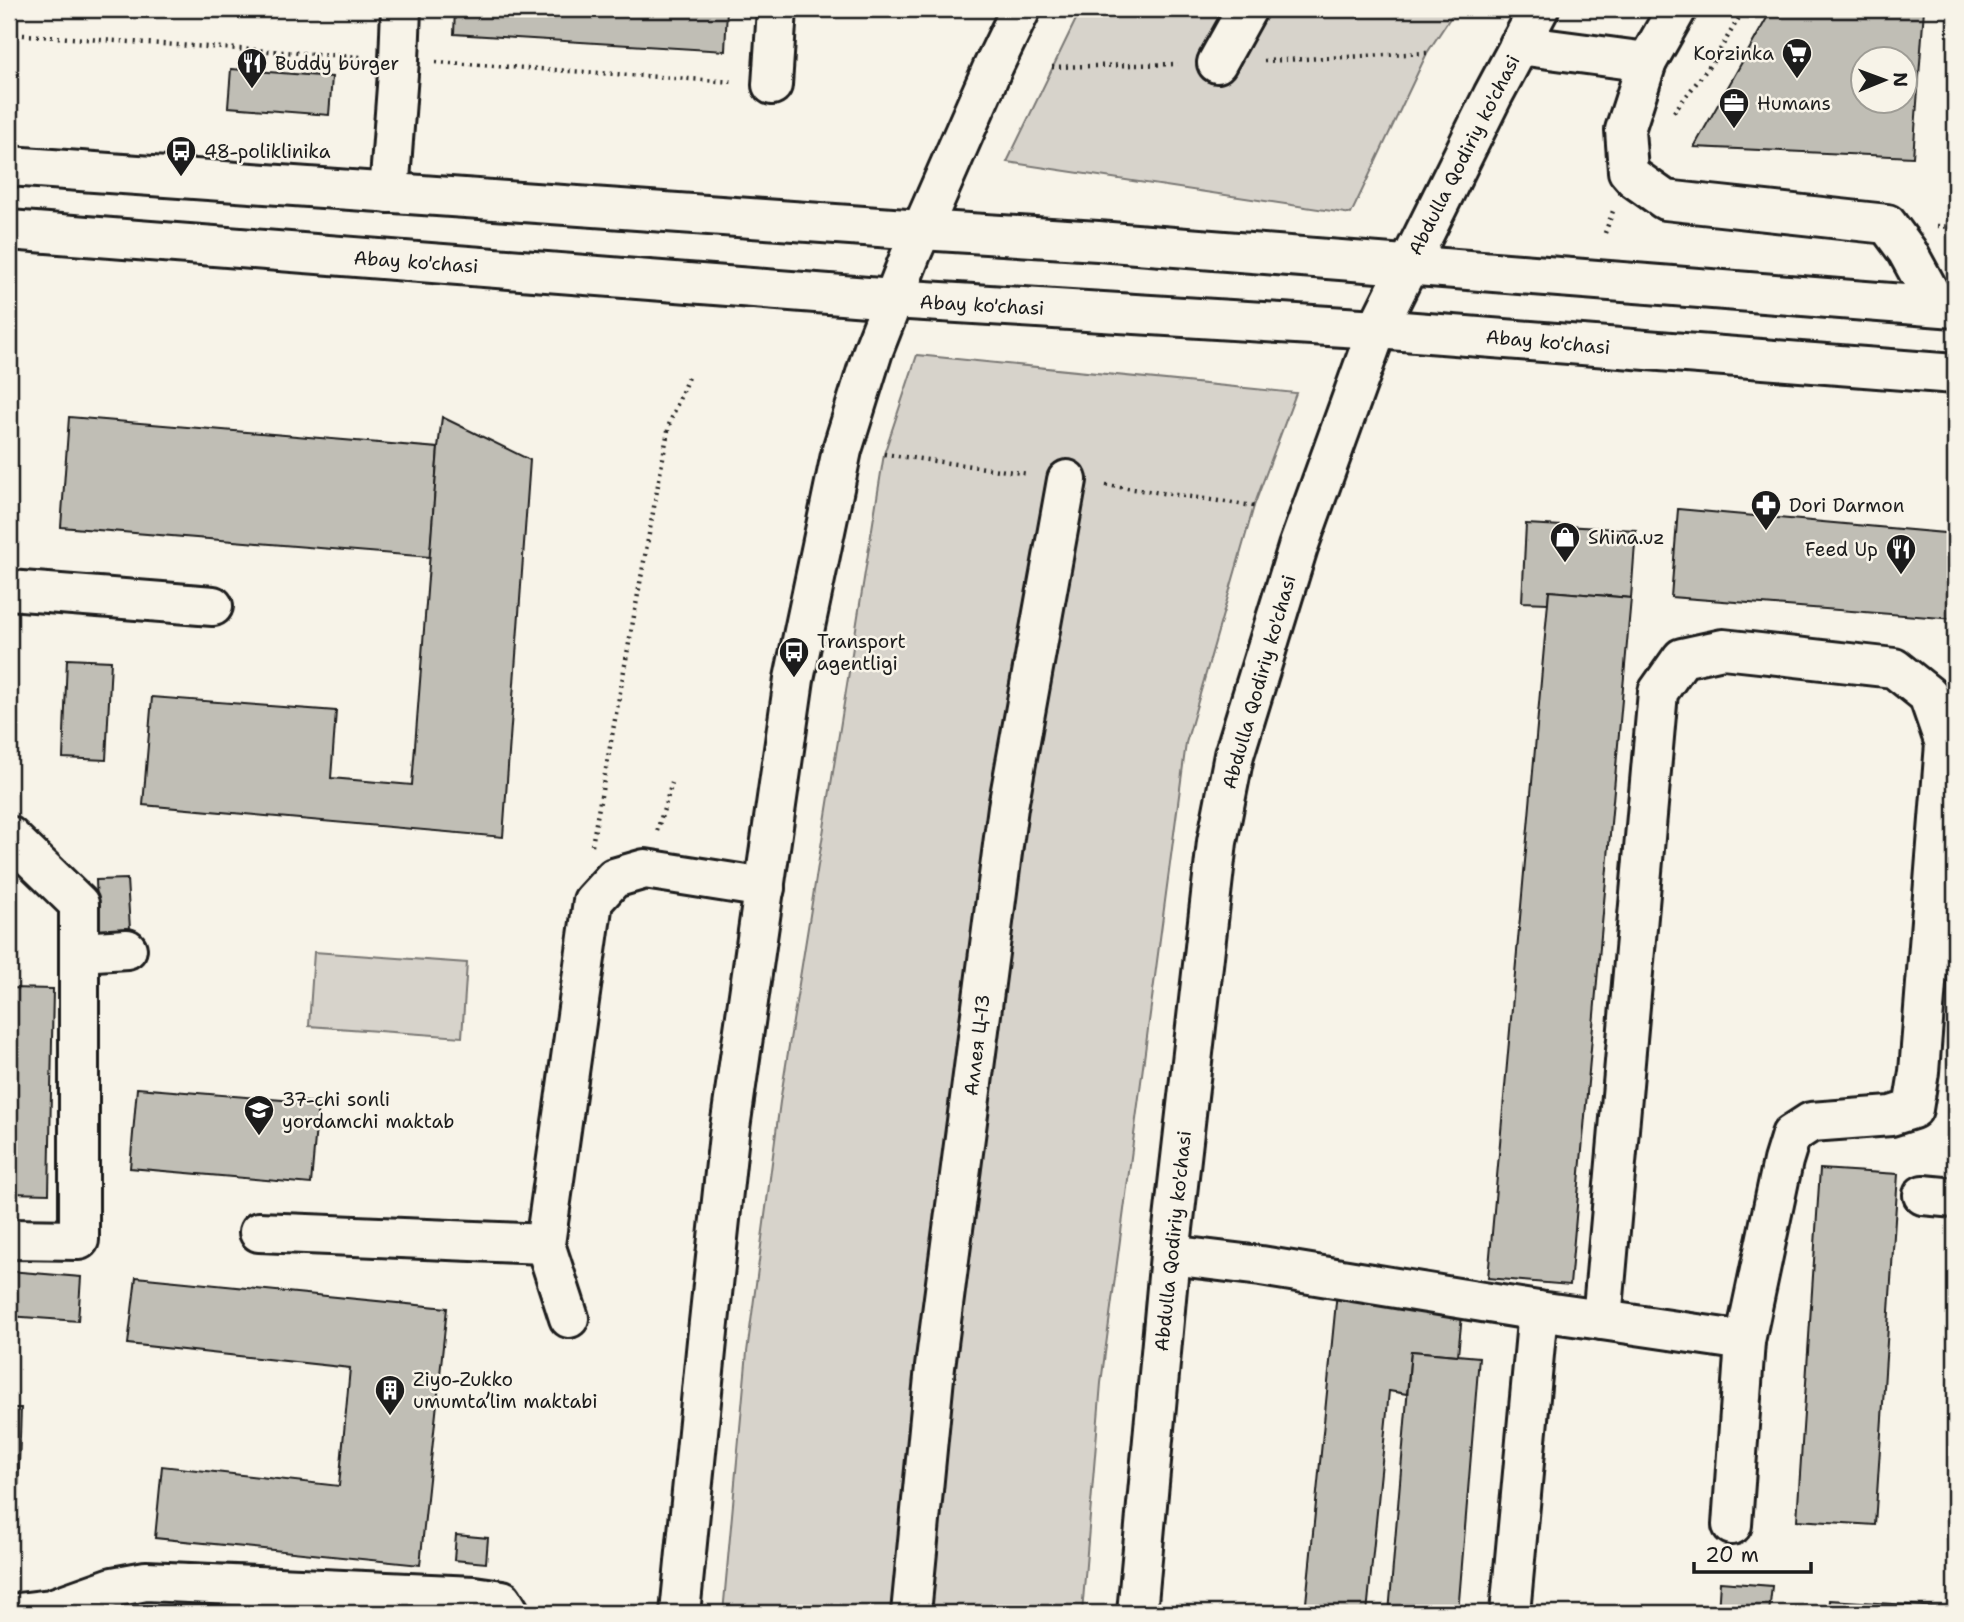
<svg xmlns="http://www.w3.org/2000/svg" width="1964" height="1622" viewBox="0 0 1964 1622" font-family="'Shantell Sans',sans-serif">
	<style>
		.green { fill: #d7d3cb; stroke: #7a7874; stroke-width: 2 }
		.building { fill: #c0beb5; stroke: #1c1c1c; stroke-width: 2; fill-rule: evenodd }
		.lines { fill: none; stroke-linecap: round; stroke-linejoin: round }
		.minor-casing { stroke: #1c1c1c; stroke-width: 44 }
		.major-casing { stroke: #1c1c1c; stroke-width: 44 }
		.path { stroke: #1c1c1c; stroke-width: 4.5; stroke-dasharray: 2 5; stroke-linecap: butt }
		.minor { stroke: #f7f3e8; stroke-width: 38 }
		.major { stroke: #f7f3e8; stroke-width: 38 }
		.labels { text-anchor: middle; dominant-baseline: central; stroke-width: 5; stroke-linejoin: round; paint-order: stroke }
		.poi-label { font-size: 19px; fill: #1c1c1c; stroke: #f7f3e8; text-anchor: start }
		.street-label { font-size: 19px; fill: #1c1c1c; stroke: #f7f3e8 }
	</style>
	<rect width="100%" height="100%" fill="#f7f3e8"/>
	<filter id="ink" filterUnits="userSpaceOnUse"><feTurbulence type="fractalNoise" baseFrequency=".0143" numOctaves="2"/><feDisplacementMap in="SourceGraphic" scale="14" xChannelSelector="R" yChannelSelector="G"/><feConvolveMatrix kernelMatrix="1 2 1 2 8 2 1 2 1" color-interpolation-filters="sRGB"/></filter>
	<g filter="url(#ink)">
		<g class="green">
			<path d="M1081 9H1456L1427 53 1351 214 1007 162Z"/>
			<path d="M917 355 1296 393 1254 506 1186 743 1101 1383 1082 1613H723L747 1352 780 1102 884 454Z"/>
			<path d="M314 952 467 963 462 1037 309 1026Z"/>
		</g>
		<g class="building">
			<path d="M455 9H727L725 51 454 34Z"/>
			<path d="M1772 9H1924L1913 157 1694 147ZM1862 60H1904V102H1862Z"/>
			<path d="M231 69 332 77 329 115 228 107Z"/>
			<path d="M69 417 438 448 430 557 61 527Z"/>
			<path d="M442 417 530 460 503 837 143 805 152 697 336 711 331 778 412 785 438 448Z"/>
			<path d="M1678 509 1955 534V619L1671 597Z"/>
			<path d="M1526 524 1636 530 1631 598 1549 591 1548 603 1522 602Z"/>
			<path d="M1549 591 1631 598 1570 1285 1488 1278Z"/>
			<path d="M67 659 111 661 106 760 63 758Z"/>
			<path d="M127 879 130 929 98 931 96 880Z"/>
			<path d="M9 988 53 989 49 1194 9 1193Z"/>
			<path d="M137 1088 318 1103 311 1184 130 1168Z"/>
			<path d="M1820 1169 1898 1174 1875 1525 1797 1520Z"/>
			<path d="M9 1271 81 1277 78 1321 9 1316Z"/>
			<path d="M136 1277 447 1308 420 1565 155 1538 162 1466 339 1486 350 1368 128 1344Z"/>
			<path d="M1337 1292 1463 1305 1458 1355 1411 1351 1407 1394 1389 1391 1367 1613H1305Z"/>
			<path d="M1411 1351 1479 1357 1458 1613H1389Z"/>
			<path d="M9 1408H21L18 1497H9Z"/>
			<path d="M456 1535 488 1538 486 1563 454 1560Z"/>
			<path d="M1720 1582 1772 1586 1769 1613H1718Z"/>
			<path d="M1830 1600 1955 1608V1613H1829Z"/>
		</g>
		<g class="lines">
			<g class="minor-casing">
				<g id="minor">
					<path d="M1677 9 1647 62 1625 130 1628 171 1634 178 1665 200 1887 224 1907 251 1937 306"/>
					<path d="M1519 45 1647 62"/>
					<path d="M1217 63 1247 9"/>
					<path d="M772 85 777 9"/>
					<path d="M389 193 399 60 401 9"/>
					<path d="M9 590 213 606"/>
					<path d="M9 836 79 904V1240L9 1239"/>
					<path d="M79 952 127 949"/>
					<path d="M1923 1195 1955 1198"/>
					<path d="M259 1232 545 1244"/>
					<path d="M1170 1255 1261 1266 1538 1311"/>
					<path d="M569 1318 545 1244 593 901 614 878 645 869 765 888"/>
					<path d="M1602 1320 1745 1341"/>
					<path d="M18 1613 51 1609 113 1587 146 1581 474 1596 502 1600 510 1613"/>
					<path d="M911 1613 935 1367 1008 807 1067 480"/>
					<path d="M1510 1613 1538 1311 1602 1320 1658 692 1682 658 1723 649 1894 668 1928 695 1945 744 1919 1072 1913 1109 1891 1116 1811 1122 1791 1135 1783 1161 1745 1341 1732 1525"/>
				</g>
			</g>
			<g class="major-casing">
				<g id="major">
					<path d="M9 166 921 230 1098 241 1955 308"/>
					<path d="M9 230 893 299 1377 329 1955 374"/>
					<path d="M680 1613 707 1341 729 1135 794 679 842 450 873 351 911 254 993 67 1021 9"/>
					<path d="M1137 1613 1170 1255 1217 842 1234 755 1298 547 1377 329 1493 95 1539 9"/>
				</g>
			</g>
			<g class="path">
				<path d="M9 34 361 57"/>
				<path d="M1264 61 1427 53"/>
				<path d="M436 62 734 82"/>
				<path d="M1052 67 1178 64"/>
				<path d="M1674 112 1714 60 1744 9"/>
				<path d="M1937 226 1955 227"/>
				<path d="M1605 233 1613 211"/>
				<path d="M884 454 1028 474"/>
				<path d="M1106 485 1254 506"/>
				<path d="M657 831 672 783"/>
				<path d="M592 845 669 425 688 377"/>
			</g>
			<use href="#minor" class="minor"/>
			<use href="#major" class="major"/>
		</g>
	</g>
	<defs>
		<g id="supermarket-pin" transform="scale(1.575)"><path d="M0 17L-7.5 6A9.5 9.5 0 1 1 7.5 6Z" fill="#1c1c1c" stroke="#f7f3e8"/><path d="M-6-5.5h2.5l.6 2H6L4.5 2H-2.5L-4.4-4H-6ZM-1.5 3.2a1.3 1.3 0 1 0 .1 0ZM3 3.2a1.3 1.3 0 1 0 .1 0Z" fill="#fff"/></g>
		<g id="restaurant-pin" transform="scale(1.575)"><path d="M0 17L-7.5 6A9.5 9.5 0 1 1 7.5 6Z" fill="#1c1c1c" stroke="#f7f3e8"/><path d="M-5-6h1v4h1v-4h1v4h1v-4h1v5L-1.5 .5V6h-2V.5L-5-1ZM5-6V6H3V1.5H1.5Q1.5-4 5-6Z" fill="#fff"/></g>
		<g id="office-pin" transform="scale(1.575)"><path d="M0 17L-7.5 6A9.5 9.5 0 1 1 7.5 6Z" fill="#1c1c1c" stroke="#f7f3e8"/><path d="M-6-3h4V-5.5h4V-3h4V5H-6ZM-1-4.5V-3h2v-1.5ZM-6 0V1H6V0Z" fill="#fff"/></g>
		<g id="bus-pin" transform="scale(1.575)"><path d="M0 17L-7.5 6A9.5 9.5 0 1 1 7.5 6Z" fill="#1c1c1c" stroke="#f7f3e8"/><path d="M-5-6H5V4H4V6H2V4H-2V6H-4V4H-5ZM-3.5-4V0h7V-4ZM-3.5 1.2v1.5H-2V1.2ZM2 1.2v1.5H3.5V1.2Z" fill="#fff"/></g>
		<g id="pharmacy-pin" transform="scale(1.575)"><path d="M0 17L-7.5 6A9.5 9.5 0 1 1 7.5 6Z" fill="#1c1c1c" stroke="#f7f3e8"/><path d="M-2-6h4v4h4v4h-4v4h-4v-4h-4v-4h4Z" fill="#fff"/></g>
		<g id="shop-pin" transform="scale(1.575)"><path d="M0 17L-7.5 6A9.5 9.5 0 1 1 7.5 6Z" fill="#1c1c1c" stroke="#f7f3e8"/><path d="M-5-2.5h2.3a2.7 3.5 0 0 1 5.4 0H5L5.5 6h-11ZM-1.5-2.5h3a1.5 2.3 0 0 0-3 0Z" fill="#fff"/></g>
		<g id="school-pin" transform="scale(1.575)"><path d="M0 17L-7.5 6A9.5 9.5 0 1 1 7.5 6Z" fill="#1c1c1c" stroke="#f7f3e8"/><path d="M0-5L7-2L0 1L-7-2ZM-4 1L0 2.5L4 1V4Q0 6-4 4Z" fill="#fff"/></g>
		<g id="building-pin" transform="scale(1.575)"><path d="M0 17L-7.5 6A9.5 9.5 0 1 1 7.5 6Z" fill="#1c1c1c" stroke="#f7f3e8"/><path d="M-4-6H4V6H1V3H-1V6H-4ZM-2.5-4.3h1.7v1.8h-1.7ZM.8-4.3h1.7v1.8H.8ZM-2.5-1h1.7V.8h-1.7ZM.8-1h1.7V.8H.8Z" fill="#fff"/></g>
	</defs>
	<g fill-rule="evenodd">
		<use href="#supermarket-pin" x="1797" y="53"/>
		<use href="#restaurant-pin" x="252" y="63"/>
		<use href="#office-pin" x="1734" y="103"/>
		<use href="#bus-pin" x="181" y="151"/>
		<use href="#pharmacy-pin" x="1766" y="505"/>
		<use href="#shop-pin" x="1565" y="537"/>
		<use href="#restaurant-pin" x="1901" y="549"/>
		<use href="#bus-pin" x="794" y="652"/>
		<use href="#school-pin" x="259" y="1110"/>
		<use href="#building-pin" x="390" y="1390"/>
	</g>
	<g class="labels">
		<g class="poi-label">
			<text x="1774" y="53" text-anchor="end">Korzinka</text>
			<text x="275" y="63">Buddy burger</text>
			<text x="1757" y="103">Humans</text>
			<text x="204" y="151">48-poliklinika</text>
			<text x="1789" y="505">Dori Darmon</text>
			<text x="1588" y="537">Shina.uz</text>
			<text x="1878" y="549" text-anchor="end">Feed Up</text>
			<text x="817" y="641">Transport<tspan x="817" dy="22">agentligi</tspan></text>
			<text x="282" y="1099">37-chi sonli<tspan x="282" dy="22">yordamchi maktab</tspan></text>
			<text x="413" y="1379">Ziyo-Zukko<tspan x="413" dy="22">umumta’lim maktabi</tspan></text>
		</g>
		<g class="street-label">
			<text transform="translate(1464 155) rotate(-63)">Abdulla Qodiriy ko'chasi</text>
			<text transform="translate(416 262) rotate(4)">Abay ko'chasi</text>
			<text transform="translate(982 305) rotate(3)">Abay ko'chasi</text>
			<text transform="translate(1548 342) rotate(5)">Abay ko'chasi</text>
			<text transform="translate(1259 682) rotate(-74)">Abdulla Qodiriy ko'chasi</text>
			<text transform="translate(977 1045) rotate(-83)">Аллея Ц-13</text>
			<text transform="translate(1173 1241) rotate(-84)">Abdulla Qodiriy ko'chasi</text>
		</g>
	</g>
	<rect width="1964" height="1622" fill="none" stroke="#f7f3e8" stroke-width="35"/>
	<rect x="18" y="18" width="1929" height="1587" fill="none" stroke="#1c1c1c" stroke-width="2.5" filter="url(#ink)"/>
	<g transform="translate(1884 80) rotate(89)"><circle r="33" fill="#f7f3e8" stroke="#9f9d96" stroke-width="2"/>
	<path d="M0-5L12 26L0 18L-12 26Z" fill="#1c1c1c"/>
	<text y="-10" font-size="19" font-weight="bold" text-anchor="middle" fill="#1c1c1c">N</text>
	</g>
	<path d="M1694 1562v10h117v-10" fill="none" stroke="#1c1c1c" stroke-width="3.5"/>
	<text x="1705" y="1562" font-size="21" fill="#1c1c1c" stroke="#f7f3e8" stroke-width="5" paint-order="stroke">20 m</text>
</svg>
